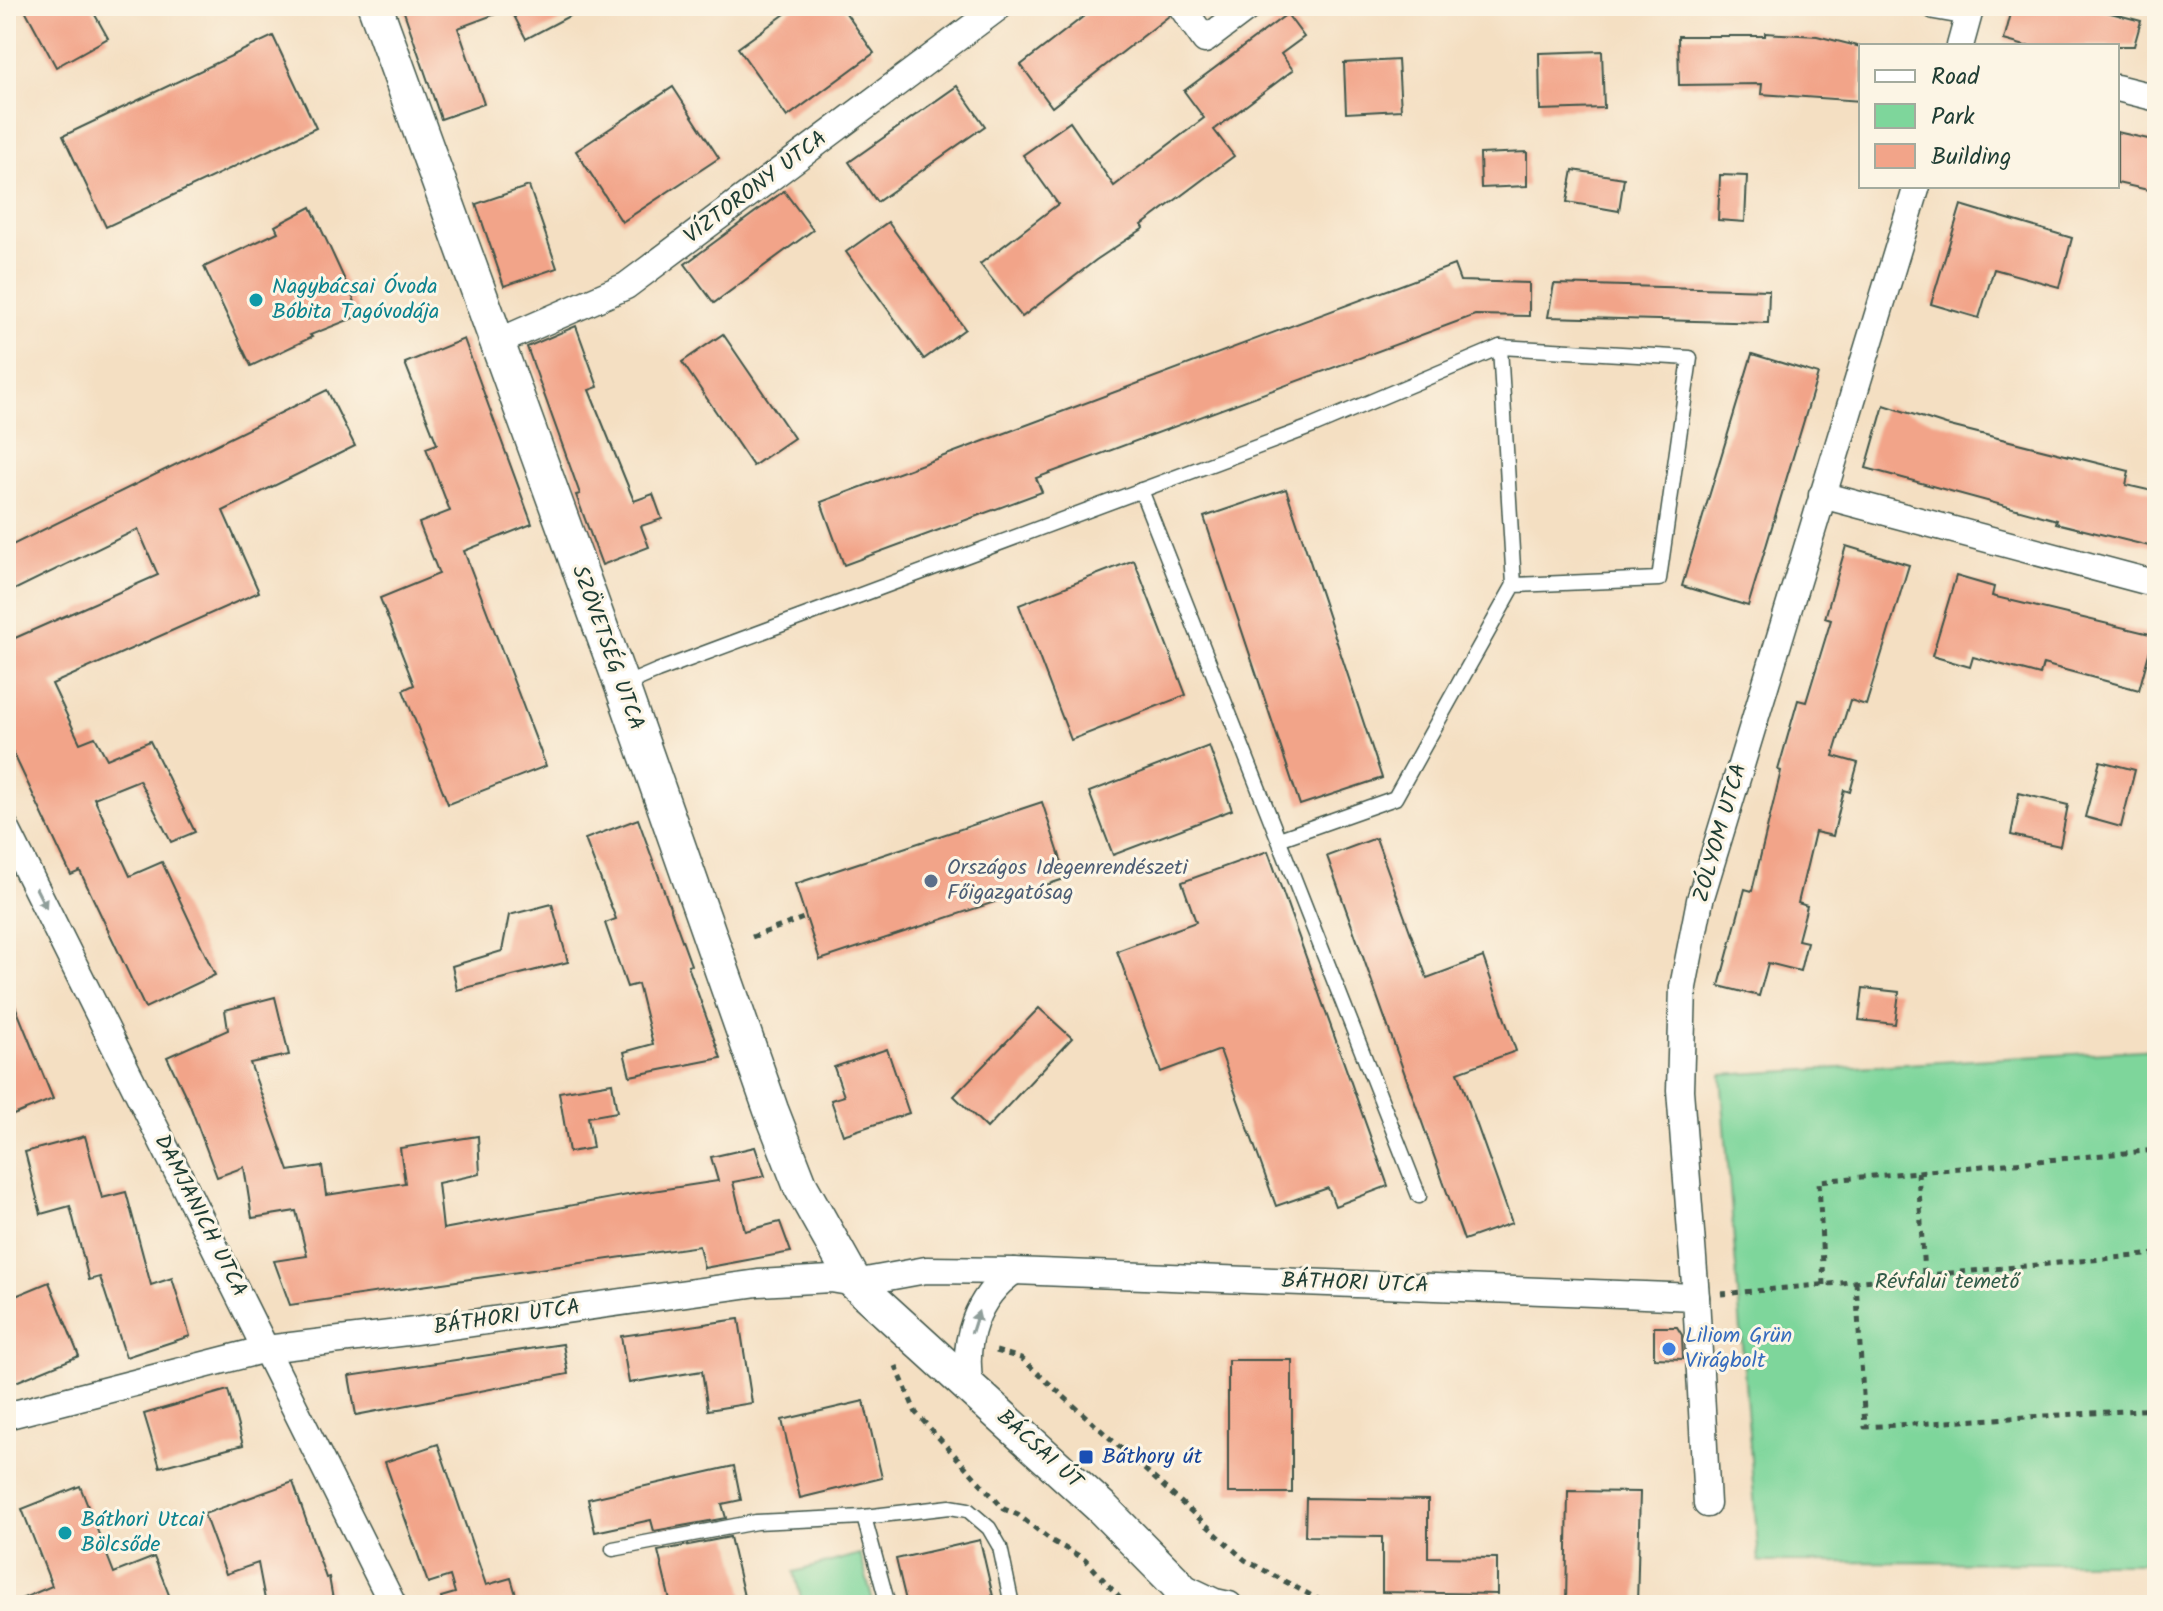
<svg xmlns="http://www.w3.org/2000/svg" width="2163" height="1611" viewBox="0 0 2163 1611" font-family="Kalam,sans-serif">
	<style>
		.green { fill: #7ed69b; stroke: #4e8a68; stroke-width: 2 }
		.building { fill: #f2a489 }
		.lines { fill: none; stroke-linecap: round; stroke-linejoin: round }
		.service-casing { stroke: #3f5549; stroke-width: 17 }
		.minor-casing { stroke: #3f5549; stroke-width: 29 }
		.tertiary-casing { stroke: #3f5549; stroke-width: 37 }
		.path { stroke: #3f5549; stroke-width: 5; stroke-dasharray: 6 6; stroke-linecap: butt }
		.service { stroke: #fff; stroke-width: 14 }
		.minor { stroke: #fff; stroke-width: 26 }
		.tertiary { stroke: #fff; stroke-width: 34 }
		.oneway { fill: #8f9e9a }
		.culture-dot { fill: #0f9aa8; stroke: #fcf5e5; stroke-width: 3 }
		.service-dot { fill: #5c6f8a; stroke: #fcf5e5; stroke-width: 3 }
		.shop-dot { fill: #3f7fe0; stroke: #fcf5e5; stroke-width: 3 }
		.transit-dot { fill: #1a4fb4; stroke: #fcf5e5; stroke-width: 3 }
		.labels { text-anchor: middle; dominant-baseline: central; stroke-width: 6; stroke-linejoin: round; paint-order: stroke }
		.street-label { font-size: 22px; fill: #1f3d34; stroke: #fcf5e5 }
		.culture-label { font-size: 22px; fill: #0d838f; stroke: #fcf5e5; text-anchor: start }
		.service-label { font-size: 22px; fill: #4e5e75; stroke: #fcf5e5; text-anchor: start }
		.park-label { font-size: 22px; fill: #325c49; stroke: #fcf5e5 }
		.shop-label { font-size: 22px; fill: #366cbe; stroke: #fcf5e5; text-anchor: start }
		.transit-label { font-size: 22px; fill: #164399; stroke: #fcf5e5; text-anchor: start }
	</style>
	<rect width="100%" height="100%" fill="#fcf5e5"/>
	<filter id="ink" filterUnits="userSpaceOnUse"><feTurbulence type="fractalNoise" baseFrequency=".0125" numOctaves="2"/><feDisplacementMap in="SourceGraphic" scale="16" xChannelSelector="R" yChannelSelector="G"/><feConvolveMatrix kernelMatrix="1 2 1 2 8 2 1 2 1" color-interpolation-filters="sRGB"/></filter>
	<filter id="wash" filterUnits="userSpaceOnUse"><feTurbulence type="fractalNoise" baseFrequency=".006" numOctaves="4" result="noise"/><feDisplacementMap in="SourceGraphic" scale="32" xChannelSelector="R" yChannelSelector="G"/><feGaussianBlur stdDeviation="1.8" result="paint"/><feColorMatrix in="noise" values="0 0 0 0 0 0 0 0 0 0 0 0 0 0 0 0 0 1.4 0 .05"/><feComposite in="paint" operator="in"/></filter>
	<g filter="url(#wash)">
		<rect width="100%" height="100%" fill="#f4dfc2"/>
		<g class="green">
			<path d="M2157 1049V1563L1759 1562 1721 1075Z"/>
			<path d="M860 1554 874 1605H803L794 1572Z"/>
		</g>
		<g id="blocks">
			<g class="building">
				<path d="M23 6H90L108 38 56 67Z"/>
				<path d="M402 6H509V9L458 28 484 104 441 119Z"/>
				<path d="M509 6H588L526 39Z"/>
				<path d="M796 6H841L874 53 787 117 738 48Z"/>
				<path d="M1097 6H1165L1169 16 1052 107 1021 65Z"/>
				<path d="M2013 6H2084L2141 21 2134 46H2025L2004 40Z"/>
				<path d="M1287 14 1304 37 1281 54 1293 70 1214 130 1234 156 1142 225 1144 228 1096 260 1022 317 980 264 1058 204 1023 155 1070 122 1114 186 1204 118 1184 91Z"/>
				<path d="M1765 33 1817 36 1861 47V101L1761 94 1762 84 1679 85 1678 36H1765Z"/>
				<path d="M273 36 316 128 106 227 63 136Z"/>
				<path d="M1602 51 1604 108 1540 110 1539 53Z"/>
				<path d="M1398 60 1401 110 1346 113 1344 63Z"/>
				<path d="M957 86 985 126 877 202 849 162Z"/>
				<path d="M673 87 719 158 622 222 576 151Z"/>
				<path d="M2117 132 2157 141V192L2117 183Z"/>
				<path d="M1527 152V186L1481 188 1480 154Z"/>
				<path d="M1573 170 1624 178 1619 211 1567 202Z"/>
				<path d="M1720 175 1747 176 1745 222 1718 220Z"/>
				<path d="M529 186 557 268 504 286 476 204Z"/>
				<path d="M784 191 813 230 714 303 685 264Z"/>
				<path d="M1961 205 2072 238 2059 287 1994 269 1979 318 1931 304Z"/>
				<path d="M311 207 361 315 310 335 312 337 251 366 204 267 278 232 275 226Z"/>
				<path d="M888 222 965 329 924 359 846 252Z"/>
				<path d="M1454 265 1460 281 1529 283V316L1475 315 1036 478 1042 492 844 565 821 502Z"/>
				<path d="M1554 284 1769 290 1768 323 1548 317Z"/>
				<path d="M576 326 598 387 589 390 634 501 653 494 662 519 641 526 649 547 602 565 576 495 580 494 527 347Z"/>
				<path d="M723 334 794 438 753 466 682 362Z"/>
				<path d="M464 339 532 524 464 551 546 766 448 804 403 690 414 685 380 598 439 574 419 523 450 511 426 448 437 444 405 363Z"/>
				<path d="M1752 354 1818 374 1748 606 1682 586Z"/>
				<path d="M327 390 355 446 223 511 259 592 52 684 80 743 95 737 107 759 150 741 195 832 171 842 139 780 94 798 130 876 162 862 215 975 145 1008 80 871 71 875 12 750 6 753V642L158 575 138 529 6 594V548Z"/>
				<path d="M1884 405 1946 425 2129 471 2126 485 2157 492V548L2056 523 2057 520 1866 468Z"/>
				<path d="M1286 489 1382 778 1300 805 1204 517Z"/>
				<path d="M1846 546 1909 565 1866 705 1850 700 1833 756 1858 763 1850 792 1844 790 1833 836 1815 832 1798 903 1807 906 1798 940 1807 942 1800 971 1768 963 1759 996 1719 986 1745 889 1752 891 1781 771 1778 770 1798 700 1806 702 1831 620 1825 618Z"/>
				<path d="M1134 560 1186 695 1071 740 1019 605Z"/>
				<path d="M1956 576 1994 587 1992 596 2154 635 2139 690 2043 664 2040 675 1973 657 1970 667 1932 656Z"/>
				<path d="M1209 746 1232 810 1113 855 1089 792Z"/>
				<path d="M2100 761 2135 770 2121 827 2085 817Z"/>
				<path d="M2019 793 2068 805 2060 846 2011 835Z"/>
				<path d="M1042 802 1067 878 820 960 795 884Z"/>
				<path d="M638 819 691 965 688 966 721 1058 630 1076 624 1052 653 1044 638 984 627 987 605 923 616 919 585 839Z"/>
				<path d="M1376 838 1427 978 1483 957 1516 1051 1458 1072 1512 1223 1464 1240 1327 856Z"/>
				<path d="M1268 851 1388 1186 1335 1206 1328 1188 1276 1206 1220 1050 1161 1072 1117 951 1196 922 1182 882Z"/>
				<path d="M552 904 568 962 457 990 452 966 502 951 509 915Z"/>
				<path d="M7 986 53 1099 6 1118V986Z"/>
				<path d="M1863 988 1899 992 1895 1024 1859 1020Z"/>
				<path d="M275 997 289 1055 250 1063 289 1171 322 1166 326 1195 405 1183 400 1148 478 1136 480 1174 438 1183 443 1229 633 1194 718 1181 711 1157 755 1147 765 1176 733 1182 745 1231 780 1222 791 1252 704 1268 699 1246 290 1305 274 1261 307 1256 296 1211 252 1218 244 1167 217 1177 189 1103 167 1057 228 1030 225 1010Z"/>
				<path d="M1039 1008 1072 1038 987 1128 954 1096Z"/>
				<path d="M887 1049 909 1113 843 1135 831 1100 844 1096 834 1067Z"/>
				<path d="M612 1083 617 1112 588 1117 593 1148 569 1152 559 1092Z"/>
				<path d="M85 1136 102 1198 126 1192 151 1285 172 1278 190 1336 126 1357 100 1277 89 1280 70 1206 41 1214 25 1152Z"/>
				<path d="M49 1282 79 1356 6 1386V1300Z"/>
				<path d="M739 1319 752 1403 708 1410 702 1371 629 1383 621 1336Z"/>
				<path d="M1654 1327H1677L1682 1335 1683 1359 1654 1358Z"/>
				<path d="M563 1344 568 1374 356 1415 349 1376Z"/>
				<rect x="1228" y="1360" width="64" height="133"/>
				<path d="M228 1390 243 1445 160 1467 144 1414Z"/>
				<path d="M864 1401 882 1478 800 1498 782 1420Z"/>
				<path d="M438 1444 486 1585 511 1578 519 1605H443L441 1597 455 1593 450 1576 428 1583 385 1462Z"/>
				<path d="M734 1466 741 1500 722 1504 726 1518 654 1531 651 1520 595 1532 588 1499Z"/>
				<path d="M293 1482 326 1578 329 1577 334 1605H266L258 1563 226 1574 204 1514Z"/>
				<path d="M80 1486 114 1573 154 1557 173 1605H7L52 1586 22 1509Z"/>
				<path d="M1568 1491 1640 1492 1637 1605H1566Z"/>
				<path d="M1306 1498 1428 1500V1557L1497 1558V1594L1382 1592V1537L1305 1536Z"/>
				<path d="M730 1537 746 1605H671L658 1551Z"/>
				<path d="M980 1540 995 1605H907L896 1559Z"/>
			</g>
		</g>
	</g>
	<g filter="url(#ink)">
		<use href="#blocks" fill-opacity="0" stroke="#3f5549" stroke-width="2"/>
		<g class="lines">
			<g class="service-casing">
				<g id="service">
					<path d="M1500 347 1514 585"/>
					<path d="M1141 490 1419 1196"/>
					<path d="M622 686 657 671 1313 426 1500 347 1690 358 1659 579 1514 585 1395 798 1279 839"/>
					<path d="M864 1517 888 1605"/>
					<path d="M613 1549 756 1522 864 1517 950 1507 968 1510 989 1528 1000 1547 1012 1605"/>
				</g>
			</g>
			<g class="minor-casing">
				<g id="minor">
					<path d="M1181 6 1205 40 1250 6"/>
					<path d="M1935 6 1969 12"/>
					<path d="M1960 46 1971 6"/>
					<path d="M2117 88 2157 98"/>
					<path d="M498 342 626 286 1000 6"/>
					<path d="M1822 495 2157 584"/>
					<path d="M6 828 393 1605"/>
					<path d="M970 1386C962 1341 976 1297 1014 1271"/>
					<path d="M6 1416 266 1349 415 1331 758 1283 831 1279 855 1283 926 1270 1014 1271 1696 1297"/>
					<path d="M1707 1504 1696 1297 1680 1090 1683 987 1700 900 1917 186"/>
					<path d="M1177 1584 1215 1602 1229 1605"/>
				</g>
			</g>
			<g class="tertiary-casing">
				<path id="tertiary" d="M375 6 622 686 771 1110 801 1187 855 1283 1101 1507 1176 1583 1193 1605"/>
			</g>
			<g class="path">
				<path d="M752 937 806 917"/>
				<path d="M1918 1172 1924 1275"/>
				<path d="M1856 1282 1865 1427 2157 1409"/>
				<path d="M1824 1285 1819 1181 2157 1150"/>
				<path d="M1721 1294 2157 1254"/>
				<path d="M996 1351 1021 1358 1245 1560 1329 1605"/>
				<path d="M896 1366 916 1413 1004 1509 1018 1515 1052 1541 1085 1559 1126 1605"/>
			</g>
			<use href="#service" class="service"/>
			<use href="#minor" class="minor"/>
			<use href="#tertiary" class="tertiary"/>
		</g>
		<defs><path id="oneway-solid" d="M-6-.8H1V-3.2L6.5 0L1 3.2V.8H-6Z" transform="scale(2)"/></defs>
		<g class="oneway">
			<use href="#oneway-solid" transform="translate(41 898) rotate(63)"/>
			<use href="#oneway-solid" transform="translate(975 1322) rotate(-72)"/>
		</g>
	</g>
	<g class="culture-dot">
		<circle cx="256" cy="300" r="8"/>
		<circle cx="65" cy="1533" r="8"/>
	</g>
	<circle class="service-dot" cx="931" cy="881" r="8"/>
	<circle class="shop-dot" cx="1669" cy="1349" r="8"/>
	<rect class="transit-dot" x="1078" y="1449" width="16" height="16" rx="4"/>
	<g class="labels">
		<g class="street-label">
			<text transform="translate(756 188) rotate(-37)">VÍZTORONY UTCA</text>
			<text transform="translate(607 648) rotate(70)">SZÖVETSÉG UTCA</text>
			<text transform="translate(1721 833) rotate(-74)">ZÓLYOM UTCA</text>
			<text transform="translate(200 1216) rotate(63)">DAMJANICH UTCA</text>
			<text transform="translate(1355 1284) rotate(2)">BÁTHORI UTCA</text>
			<text transform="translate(507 1318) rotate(-8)">BÁTHORI UTCA</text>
			<text transform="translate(1039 1450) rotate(42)">BÁCSAI ÚT</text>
		</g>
		<g class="culture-label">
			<text x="272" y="287">Nagybácsai Óvoda<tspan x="272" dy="25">Bóbita Tagóvodája</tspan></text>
			<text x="81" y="1520">Báthori Utcai<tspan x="81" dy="25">Bölcsőde</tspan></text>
		</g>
		<g class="service-label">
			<text x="947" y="868">Országos Idegenrendészeti<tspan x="947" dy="25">Főigazgatósag</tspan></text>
		</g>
		<g class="park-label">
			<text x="1947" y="1282">Révfalui temető</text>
		</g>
		<g class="shop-label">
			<text x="1685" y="1336">Liliom Grün<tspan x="1685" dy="25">Virágbolt</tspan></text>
		</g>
		<g class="transit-label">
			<text x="1102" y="1457">Báthory út</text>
		</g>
	</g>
	<rect width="2163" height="1611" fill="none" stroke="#fcf5e5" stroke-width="32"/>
	<rect x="1859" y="44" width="260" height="144" fill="#fcf5e5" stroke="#a4ab9e" stroke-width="2"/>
	<rect x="1875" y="70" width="40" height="12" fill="#ffffff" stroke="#a4ab9e" stroke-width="2"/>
	<text x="1931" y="84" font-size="24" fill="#1f3d34">Road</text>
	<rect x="1875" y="104" width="40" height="24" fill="#7ed69b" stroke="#a4ab9e" stroke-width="2"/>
	<text x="1931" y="124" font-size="24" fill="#1f3d34">Park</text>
	<rect x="1875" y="144" width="40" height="24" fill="#f2a489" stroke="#a4ab9e" stroke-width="2"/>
	<text x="1931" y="164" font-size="24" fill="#1f3d34">Building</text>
</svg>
